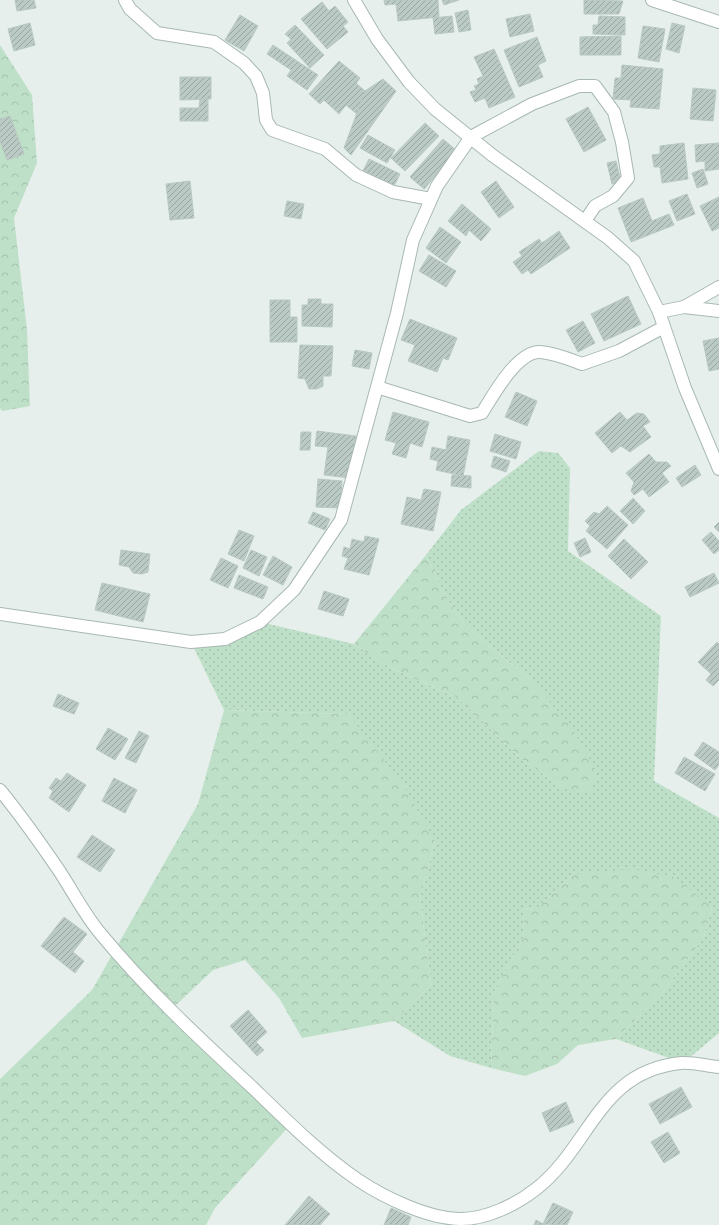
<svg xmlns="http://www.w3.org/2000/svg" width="719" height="1225" viewBox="0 0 719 1225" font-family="'DejaVu Sans',sans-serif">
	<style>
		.grass { fill: url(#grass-dots) }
		.forest { fill: url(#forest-crowns) }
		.building { fill: url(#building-hatch); stroke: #b8c9c2 }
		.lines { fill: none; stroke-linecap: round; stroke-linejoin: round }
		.minor-casing { stroke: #a8b8b2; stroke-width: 14 }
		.minor { stroke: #fff; stroke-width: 12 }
	</style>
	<defs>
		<pattern id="grass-dots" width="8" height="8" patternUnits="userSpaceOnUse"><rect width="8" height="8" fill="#bfe0c8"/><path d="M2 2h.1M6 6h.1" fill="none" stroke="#a4c1ad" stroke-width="1.8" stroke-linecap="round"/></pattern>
		<pattern id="forest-crowns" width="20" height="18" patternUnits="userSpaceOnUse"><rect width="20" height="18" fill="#bfe0c8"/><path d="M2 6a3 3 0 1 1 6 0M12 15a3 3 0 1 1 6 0" fill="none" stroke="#a4c1ad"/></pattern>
		<pattern id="building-hatch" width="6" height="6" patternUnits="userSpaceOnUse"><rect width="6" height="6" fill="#bbcac4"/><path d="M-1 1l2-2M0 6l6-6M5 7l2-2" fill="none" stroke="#98a6a0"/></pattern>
	</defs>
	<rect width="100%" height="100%" fill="#e6efeb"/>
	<path class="grass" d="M539 451 558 453 570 468 568 551 661 616 654 781 719 818V1033L683 1063 616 1039 663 992 704 937 712 907 574 874 535 910 524 908 523 938 494 992 491 1068 450 1056 394 1021 431 985 420 898 435 841 348 714 224 710 191 642 225 639 260 622 354 644 389 667 458 698 519 757 565 789 532 681 465 625 443 593 426 555 461 510Z"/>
	<g class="forest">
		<path d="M0 45 32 95 37 163 14 218 27 330 30 406 2 411 0 408Z"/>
		<path d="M426 555 443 593 465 625 532 681 572 728 597 772 590 793 565 789 519 757 458 698 389 667 354 644Z"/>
		<path d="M224 710 348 714 403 784 435 841 420 898 431 985 394 1021 302 1038 279 998 245 960 213 970 172 1009 291 1124 215 1208 206 1225H0V1079L92 990 198 804Z"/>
		<path d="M632 869 674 877 712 907 704 937 663 992 616 1039 578 1045 557 1064 525 1076 491 1068 494 992 523 938 524 908 535 910 574 874Z"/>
	</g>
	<g class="building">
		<path d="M15 0H34L36 8 17 11Z"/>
		<path d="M384 0H438L439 17 398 21 396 4 385 5Z"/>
		<path d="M442 0H459L444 5Z"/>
		<path d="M584 0 623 1 619 14H584Z"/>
		<path d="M322 2 329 11 335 6 348 22 343 26 348 32 327 49 301 19Z"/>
		<path d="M468 10 471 30 459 32 455 13Z"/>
		<path d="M530 14 534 31 510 37 506 19Z"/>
		<path d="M240 15 258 26 244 51 225 40Z"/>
		<path d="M452 16 454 32 435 34 433 18Z"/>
		<path d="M599 16 625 17V35L593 34V25H598Z"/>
		<path d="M30 23 35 45 14 51 8 29Z"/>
		<path d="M672 23 685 26 679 53 666 49Z"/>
		<path d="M295 25 324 55 310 68 287 43 291 39 285 34Z"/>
		<path d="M643 26 665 29 659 62 638 58Z"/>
		<path d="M621 36V55H580V37Z"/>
		<path d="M537 37 546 61 538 65 543 77 519 87 504 50Z"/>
		<path d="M273 45 318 75 307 90 287 76 291 70 267 54Z"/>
		<path d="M494 49 515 97 489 108 485 98 475 102 470 92 476 90 474 86 479 84 477 79 483 76 474 57Z"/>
		<path d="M339 61 360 78 356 83 365 91 357 114 346 105 339 114 324 100 320 104 309 94Z"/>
		<path d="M622 65 663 69 659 109 630 107 631 100 613 99 615 78H621Z"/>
		<path d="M180 77H211V99L180 100Z"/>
		<path d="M383 79 396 91 351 155 344 148 365 91Z"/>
		<path d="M693 88 716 90 713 121 690 119Z"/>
		<path d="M200 99H208V121H180V108H199Z"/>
		<path d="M588 107 606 140 584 152 566 119Z"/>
		<path d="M10 116 24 154 7 160 0 141V119Z"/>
		<path d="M425 123 439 136 405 171 391 158Z"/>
		<path d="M368 135 395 150 387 163 360 148Z"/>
		<path d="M443 139 457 151 424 189 410 177Z"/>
		<path d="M684 143 688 179 662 183 660 167H654L652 155 660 154V146Z"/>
		<path d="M719 143V169L705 171V161L696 162 695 145Z"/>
		<path d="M369 159 400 174 394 186 363 171Z"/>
		<path d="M616 161 621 182 612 184 607 163Z"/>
		<path d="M703 169 708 184 697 188 692 173Z"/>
		<path d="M190 181 194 218 170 220 166 184Z"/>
		<path d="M496 181 514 207 499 218 481 192Z"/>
		<path d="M687 194 695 214 677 221 669 201Z"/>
		<path d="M719 197V228L712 231 700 206Z"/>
		<path d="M643 198 652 221 669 214 674 225 631 242 618 208Z"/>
		<path d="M287 201 304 204 301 219 284 216Z"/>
		<path d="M462 204 491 229 481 241 469 230 466 236 448 221Z"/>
		<path d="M440 227 461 242 446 263 426 248Z"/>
		<path d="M559 231 570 248 531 274 528 270 522 274 513 262 522 256 519 252 539 239 542 243Z"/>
		<path d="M429 255 456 271 446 287 419 271Z"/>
		<path d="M628 296 641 324 604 341 591 314Z"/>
		<path d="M308 299H321V304H333L332 327 302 326V305H308Z"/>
		<path d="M270 300H290V317H297V342H270Z"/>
		<path d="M410 319 457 338 448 360 443 358 437 372 408 361 415 345 401 340Z"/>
		<path d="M583 321 595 343 578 352 566 330Z"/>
		<path d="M719 338V369L709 371 703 341Z"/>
		<path d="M300 345 333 346 331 376H323V386L317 389H309L305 379 298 378Z"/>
		<path d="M355 350 372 353 369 369 352 366Z"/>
		<path d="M516 392 537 401 527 426 505 417Z"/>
		<path d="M393 412 429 422 422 447 410 443 406 458 392 454 396 443 385 440Z"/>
		<path d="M620 412 627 420 637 413 644 414 650 422 643 426 651 437 630 452 621 446 612 453 595 433Z"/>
		<path d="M317 431 356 436 350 478 324 475 328 447 315 446Z"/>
		<path d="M301 432H311L310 450H300Z"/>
		<path d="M495 434 521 442 516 459 490 451Z"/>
		<path d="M448 436 470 440 463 476 436 470 438 461 430 459 432 447 446 450Z"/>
		<path d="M649 454 656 462H667L671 466 662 473 669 482 649 497 643 489 634 495 631 491 634 482 626 473Z"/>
		<path d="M494 456 510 461 506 472 491 467Z"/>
		<path d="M695 465 701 475 682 487 676 478Z"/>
		<path d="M452 475 471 476V488L451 486Z"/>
		<path d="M318 479 342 481 340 508 316 507Z"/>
		<path d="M424 489 441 492 433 531 401 524 407 497 421 500Z"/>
		<path d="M633 498 645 511 633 524 620 511Z"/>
		<path d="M607 506 628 525 607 549 586 531 590 526 585 521 594 512 599 514Z"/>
		<path d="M313 512 330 519 325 530 308 523Z"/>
		<path d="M719 522V532L714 527Z"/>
		<path d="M239 530 254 536 244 561 228 554Z"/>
		<path d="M711 532 719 541V550L714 554 702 540Z"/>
		<path d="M365 536 379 539 369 575 344 569 348 558 342 556 344 547 350 549 352 539 364 542Z"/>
		<path d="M585 538 591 552 580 557 574 543Z"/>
		<path d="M624 539 648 562 631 579 608 556Z"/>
		<path d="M121 550 150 554 148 572 142 574 133 573 129 567 119 565Z"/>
		<path d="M251 550 267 557 259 576 243 568Z"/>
		<path d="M273 556 292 567 283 585 263 575Z"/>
		<path d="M221 558 238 566 228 588 210 580Z"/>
		<path d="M714 573 719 583 690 597 685 587Z"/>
		<path d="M239 575 268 587 263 599 234 588Z"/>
		<path d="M102 583 150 594 143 622 95 610Z"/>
		<path d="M324 591 349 599 343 616 318 609Z"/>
		<path d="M717 642 719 644V680L713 686 706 680 711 674 698 662Z"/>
		<path d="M58 694 79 703 74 714 53 706Z"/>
		<path d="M108 728 128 739 115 760 96 749Z"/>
		<path d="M139 731 149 736 136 763 125 758Z"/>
		<path d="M703 742 719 752V765L715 770 694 755Z"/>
		<path d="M684 757 715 774 705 791 675 773Z"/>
		<path d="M67 773 86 785 69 812 49 798 53 791 49 788 56 778 61 781Z"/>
		<path d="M114 778 137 790 125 813 102 801Z"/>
		<path d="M92 835 115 850 100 872 77 857Z"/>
		<path d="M64 917 87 934 73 952 84 961 75 973 41 946Z"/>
		<path d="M248 1010 267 1032 256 1042 264 1050 257 1056 230 1026Z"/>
		<path d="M681 1087 692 1107 660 1124 649 1104Z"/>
		<path d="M566 1102 574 1122 550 1132 542 1113Z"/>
		<path d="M668 1132 680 1153 664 1163 651 1142Z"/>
		<path d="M309 1196 330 1214 320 1225H285Z"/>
		<path d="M553 1203 573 1212 567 1225 543 1224Z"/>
		<path d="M391 1208 411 1217 408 1225H384Z"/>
		<path d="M536 1220 543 1224 546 1225H534Z"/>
	</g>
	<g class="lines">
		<g class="minor-casing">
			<g id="minor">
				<path d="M125 0 130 9 157 33 214 42 244 63 256 76 263 93 266 120 272 130 325 149 356 175 393 192 431 199"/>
				<path d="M354 0 377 39 409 82 435 109 492 155 608 238 634 261 659 312 685 388 719 469"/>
				<path d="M652 0 719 22"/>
				<path d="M684 307 719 311"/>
				<path d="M659 312 684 307 719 287"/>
				<path d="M377 387 470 416 482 413C492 397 517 351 540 352 555 353 569 359 582 364L619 351 664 327"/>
				<path d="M0 614 191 642 225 639 260 622 294 590 341 520 397 313 413 240 437 186 471 137 532 104 579 86H595L614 112 622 142 628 178 613 196 595 206 585 221"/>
				<path d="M0 790C21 816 41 844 60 872 73 892 85 915 100 933 146 989 200 1039 253 1088 286 1120 320 1154 358 1180 385 1198 429 1219 461 1219 487 1219 517 1204 536 1189 591 1146 599 1071 681 1063 693 1062 707 1066 719 1067"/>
			</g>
		</g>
		<use href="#minor" class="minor"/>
	</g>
</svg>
